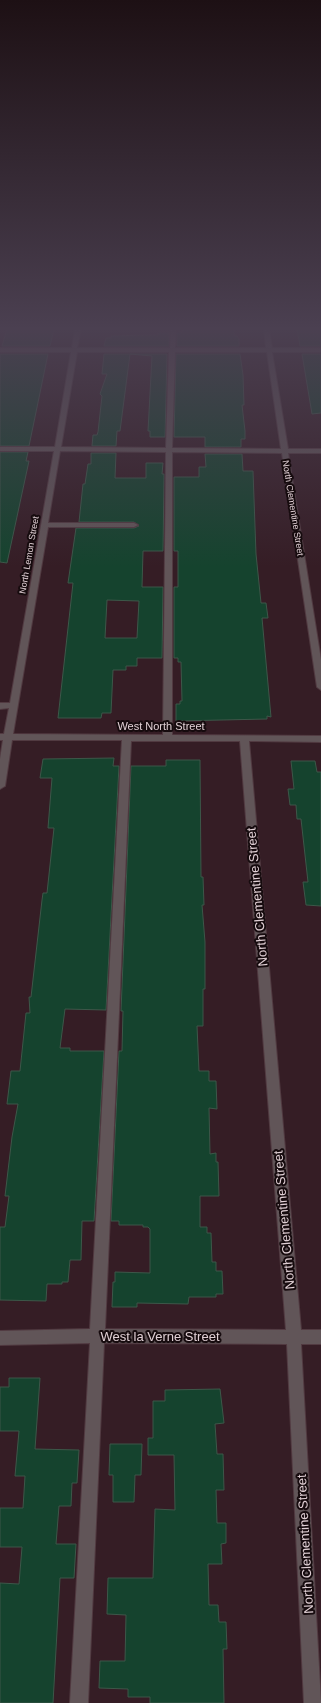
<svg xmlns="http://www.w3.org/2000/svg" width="321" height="1703" viewBox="0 0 321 1703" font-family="Helvetica,sans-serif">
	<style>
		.building { fill: #15432e; stroke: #3d5749; fill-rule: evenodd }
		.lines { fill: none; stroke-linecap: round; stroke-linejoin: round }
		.minor-casing { stroke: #513a41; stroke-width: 2 }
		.minor { fill: #615558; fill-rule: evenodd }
		.labels { text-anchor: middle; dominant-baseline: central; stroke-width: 4; stroke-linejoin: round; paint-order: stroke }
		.far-street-label { font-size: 9px; fill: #e1d0d5; stroke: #160b0e }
		.street-label { font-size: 11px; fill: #e1d0d5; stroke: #160b0e }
		.near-street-label { font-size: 13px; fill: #e1d0d5; stroke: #160b0e }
	</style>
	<rect width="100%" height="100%" fill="#351d25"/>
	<g class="building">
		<path d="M7 329H54L50 346H2Z"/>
		<path d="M211 329H234V336H237L239 339V346H177V333H182V330Z"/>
		<path d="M297 329H321V346H300Z"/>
		<path d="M158 333H169V346H104L106 338H111V336L149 335H158Z"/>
		<path d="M0 354H48L29 446H0Z"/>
		<path d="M104 354H167L165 437H150V431H148L152 356 130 354 120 431H117L116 446H92L93 435H97L98 432 102 396 100 394 107 374H102Z"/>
		<path d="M176 354H240L243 375 244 405H242L245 431V439H241V447H205V437H174Z"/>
		<path d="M302 354H321V413L312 414Z"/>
		<path d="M0 452H28L26 461H29L7 563 0 562Z"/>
		<path d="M91 453H116L115 478H146V463H163L162 474H164V477L163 551H143L142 587H163L162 658H137V666H126V670H113L111 713H102L101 718H58L73 583H68L76 528H134L139 526 134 522H79L83 484H85L88 464H91ZM107 600 139 601 137 638H105Z"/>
		<path d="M205 454H242L243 471H253L256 554 261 603H266L268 618H262L271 717 267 716V719L176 721V704H180V701H182L181 662H178V658H174V587H178V551H174V477H199V467H206Z"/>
		<path d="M114 758 113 766H119L106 1010 65 1009 60 1048H70V1051H104L94 1221H82L81 1260H70L68 1282H62V1284H47L46 1301 0 1300V1227H5L9 1196H5L12 1137 18 1104H7L11 1071H20L26 1013H30L29 997H31L42 900 43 893H47L54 828H48L52 778H40L43 759Z"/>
		<path d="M166 760H200L201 877H203L204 905H202L205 942V989H203V1026H197L199 1071H209V1081H216L217 1109 209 1108 210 1154 216 1153V1162H218L219 1196H200V1227H207V1233H211L212 1262H216V1271H222L223 1294H216V1297H189L188 1304 137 1303V1307H112L113 1282H115V1272L150 1273V1229L148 1227H143V1225H119V1221H111L119 1051H122L123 1011H121L131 766H166Z"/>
		<path d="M291 761H315L317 772H321V906L306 905 303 882H308L301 819H297L296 805H290L288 789H294Z"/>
		<path d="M9 1378H40L35 1449 79 1450 77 1483H72L71 1506H59L56 1544H76L74 1578H60L53 1703H0V1583L19 1584 22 1547H0V1508H23L25 1476H15L19 1431H0V1387H9Z"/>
		<path d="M220 1389 224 1423 215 1424 217 1454H223L224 1490H216L217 1523H226V1543L221 1544 222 1564H208L209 1605H218L219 1622H226L227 1649H223L224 1703H150V1697H128V1689L99 1688 100 1661H125L126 1615 107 1614 108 1578H153L155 1509 175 1510 174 1455H148V1438H153V1401H165V1390Z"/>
		<path d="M110 1444H142L141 1475H135L134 1502H113V1475H109Z"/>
	</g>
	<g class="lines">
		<g class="minor-casing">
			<path id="minor" d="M75 329H81L77 348H170L171 329H176L175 348H266L264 329H269L272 348H321V352H272L288 449H321V453H288L321 660V690L317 687 282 453 172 452V735L321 736V742L249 741 301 1330H321V1344H301L321 1703H304L287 1344 104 1343 88 1703H70L90 1343 0 1345V1331L90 1329 122 740H12L5 786 0 789V759L3 740H0V734H4L9 708 0 709V703H10L54 451H0V447H55L71 352H0V348H72ZM77 352H169L166 448 61 447ZM175 352H267L281 449 172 448ZM60 451 166 452 163 735 13 734 48 527H134L138 525 134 523H48ZM131 741H240L286 1330 105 1329Z"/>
		</g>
		<use href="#minor" class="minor"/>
	</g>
	<linearGradient id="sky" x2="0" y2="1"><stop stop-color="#1d1014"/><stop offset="0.58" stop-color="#4b4051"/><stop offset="1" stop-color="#4b4051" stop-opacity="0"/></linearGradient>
	<rect width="321" height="567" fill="url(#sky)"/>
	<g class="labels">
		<g class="far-street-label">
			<text transform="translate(293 508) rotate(81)">North Clementine Street</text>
			<text transform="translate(29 555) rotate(-80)">North Lemon Street</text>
		</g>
		<g class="street-label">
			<text x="161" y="726">West North Street</text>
		</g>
		<g class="near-street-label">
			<text transform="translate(257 897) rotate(-95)">North Clementine Street</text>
			<text transform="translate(284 1220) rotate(-95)">North Clementine Street</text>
			<text x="160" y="1336">West la Verne Street</text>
			<text transform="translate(305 1544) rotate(-93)">North Clementine Street</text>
		</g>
	</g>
</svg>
